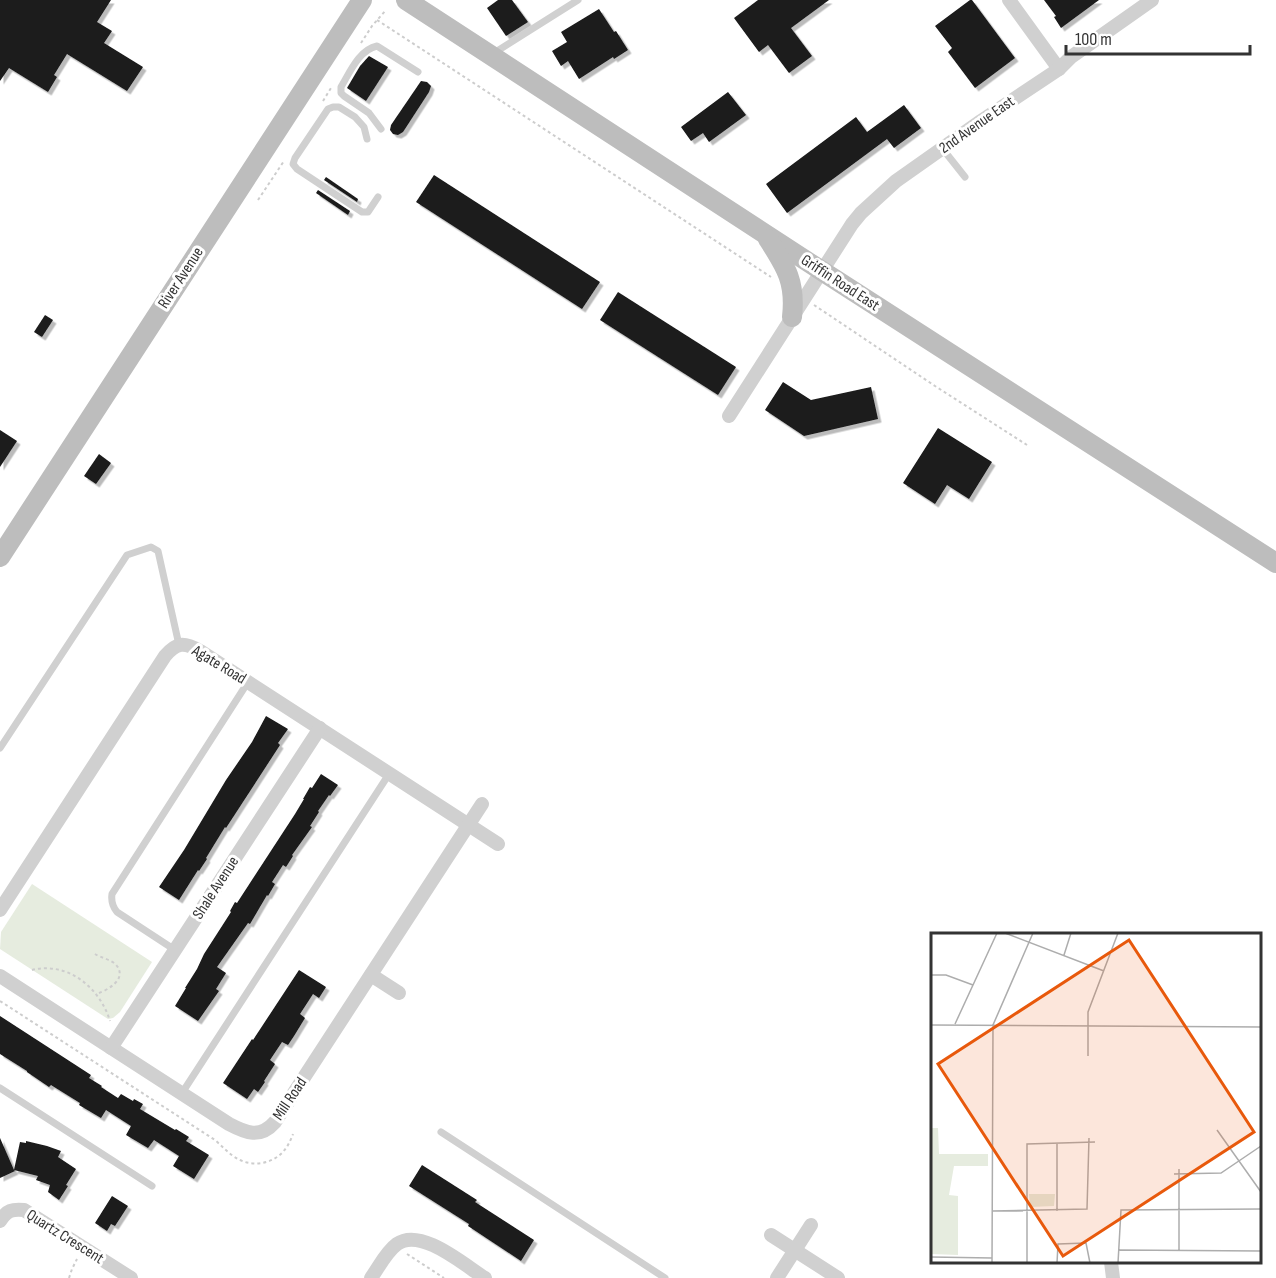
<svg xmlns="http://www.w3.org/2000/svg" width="1276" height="1278" viewBox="0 0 1276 1278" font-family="'Sofia Sans Condensed',sans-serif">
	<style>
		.green { fill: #e6ecdf }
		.building { fill: #1a1a1a; filter: url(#shadow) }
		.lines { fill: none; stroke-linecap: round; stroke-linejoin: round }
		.path { stroke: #cdcdcd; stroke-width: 2; stroke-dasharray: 3 3; stroke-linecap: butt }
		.lane { stroke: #d0d0d0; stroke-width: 7 }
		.street { stroke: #d0d0d0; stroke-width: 14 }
		.secondary { stroke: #bdbdbd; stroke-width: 20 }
		.labels { text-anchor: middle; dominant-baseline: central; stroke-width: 6; stroke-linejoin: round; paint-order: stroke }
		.street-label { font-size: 16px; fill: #333; stroke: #fff }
		.inset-road { fill: none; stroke: #adadad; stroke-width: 1.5 }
		.view { fill: #e8590c; fill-opacity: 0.15; stroke: #e8590c; stroke-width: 3 }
		.inset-edge { fill: none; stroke: #333; stroke-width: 3 }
	</style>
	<defs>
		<filter id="shadow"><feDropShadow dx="3.5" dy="3.5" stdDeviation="0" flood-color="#0004"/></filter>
	</defs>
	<rect width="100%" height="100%" fill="#fff"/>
	<path class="green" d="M32 884 152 962 120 1012 113 1018 108 1019 0 949 1 932Z"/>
	<g class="building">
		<path d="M0 0H111L97 22 112 31 104 43 143 67 127 91 67 54 54 75 57 77 48 92 9 68 0 81Z"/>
		<path d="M498 0H512L528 22 506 36 487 8Z"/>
		<path d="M758 0H829L791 28 812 56 789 73 768 45 759 52 734 18Z"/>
		<path d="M970 0H972L1015 58 975 88 948 52 952 48 935 26Z"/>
		<path d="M1044 0H1099L1061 28 1054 17 1056 16Z"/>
		<path d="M599 9 614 32 616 31 628 50 614 59 613 57 579 79 568 61 561 66 552 51 567 42 561 32Z"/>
		<path d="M369 56 388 67 366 101 347 88 360 66Z"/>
		<path d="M421 81 427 82 431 86 429 92 403 132 398 135 393 134 390 130 391 125Z"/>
		<path d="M728 92 746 115 709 142 703 133 691 141 681 127Z"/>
		<path d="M904 105 921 128 894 148 887 139 787 213 766 184 856 117 867 132Z"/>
		<path d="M434 175 600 282 582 309 416 202Z"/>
		<path d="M326 177 358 199 357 202 324 180Z"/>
		<path d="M318 190 350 211 348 215 316 193Z"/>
		<path d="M618 292 736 367 718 395 600 320Z"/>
		<path d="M45 315 53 320 42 337 34 332Z"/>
		<path d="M783 382 811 400 871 387 878 419 804 436 765 410Z"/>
		<path d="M938 428 992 462 969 499 947 485 935 504 903 483Z"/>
		<path d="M0 430 17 441 0 467Z"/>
		<path d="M99 454 111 463 96 484 84 476Z"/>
		<path d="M266 716 288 729 278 743 280 745 226 828 225 827 206 858 207 859 199 871 198 870 179 900 159 887 184 850 226 780 252 742Z"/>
		<path d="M321 774 338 785 330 796 329 795 318 811 319 812 310 826 312 827 292 855 293 856 286 867 283 865 272 882 275 884 268 896 267 895 250 924 248 923 217 967 226 973 216 989 219 991 198 1021 175 1006 186 988H185L197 969 204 954 231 912 230 911 235 902 237 903 295 814 304 799H303L310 787 312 788Z"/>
		<path d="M299 970 326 987 319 998 313 994 300 1014 305 1018 294 1036 288 1045 282 1042 270 1060 275 1064 264 1081 265 1082 258 1092 254 1089 247 1099 223 1083 252 1039 253 1040Z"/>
		<path d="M0 1016 91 1075 89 1078 102 1086 101 1087 118 1098 121 1094 133 1101 134 1099 143 1104 140 1109 175 1130 176 1129 189 1137 186 1141 209 1155 194 1179 173 1166 179 1156 154 1140 148 1148 126 1135 131 1126 106 1110 101 1118 79 1105 80 1103 51 1085 49 1087 27 1072V1071L0 1054Z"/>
		<path d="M0 1138 14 1170 20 1142 26 1143V1141L47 1146 61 1151 58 1157 76 1169 66 1185 68 1186 59 1200 48 1192 50 1185 36 1180 38 1176 14 1170 15 1171 0 1178Z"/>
		<path d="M422 1165 477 1200 475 1202 534 1240 521 1261 468 1226 469 1224 409 1186Z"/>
		<path d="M112 1196 128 1206 115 1226 111 1224 107 1231 95 1223Z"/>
	</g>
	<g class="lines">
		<g class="path">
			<path d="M377 20 771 277"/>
			<path d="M361 43 372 26 386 10"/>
			<path d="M323 101 331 88"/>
			<path d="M258 200 284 161"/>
			<path d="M814 305 935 386 1027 445"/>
			<path d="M95 954C101 958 113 960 117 966 127 980 107 990 97 994"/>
			<path d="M32 970C68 961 100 988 110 1021"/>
			<path d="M0 1001 215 1140C223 1147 230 1155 238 1159 254 1168 276 1163 286 1148 289 1144 291 1139 293 1134"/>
			<path d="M407 1254 444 1278"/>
			<path d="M69 1278 72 1269 77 1259"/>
		</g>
		<g class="lane">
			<path d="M494 53 578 0"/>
			<path d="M381 129 369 113 344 96 341 93V87C350 72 359 50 377 46L418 72"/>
			<path d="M367 139 364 127 355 117 339 107H333L328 109 295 158 293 164 297 169 362 212H368L378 197"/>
			<path d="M942 148 965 177"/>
			<path d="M0 748 127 555 151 547 158 551 179 645"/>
			<path d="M175 950 117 912C112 906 111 901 112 894L248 682"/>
			<path d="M0 1088 152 1186"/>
			<path d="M182 1093 389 774"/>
			<path d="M441 1132 665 1278"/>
		</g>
		<g class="street">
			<path d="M1009 0 1059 69"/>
			<path d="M729 416 852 224 861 213 896 181 981 121 1059 69 1071 57 1152 0"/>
			<path d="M0 910 165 656C177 642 184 642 200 651L498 844"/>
			<path d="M371 975 399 993"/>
			<path d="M0 976 229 1124C246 1133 260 1139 275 1122L482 804"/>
			<path d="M111 1048 320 728"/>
			<path d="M0 1221C7 1210 12 1209 24 1210L131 1278"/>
			<path d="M771 1235 838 1278"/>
			<path d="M1111 1262 1113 1278"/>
			<path d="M371 1278C379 1267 386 1252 397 1244 421 1227 464 1265 485 1278"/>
			<path d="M777 1278 811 1225"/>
		</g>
		<g class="secondary">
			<path d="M406 0 822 271 1276 563"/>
			<path d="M768 239C786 267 796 282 792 317"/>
			<path d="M0 557 362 0"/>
		</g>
	</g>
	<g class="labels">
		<g class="street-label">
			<text transform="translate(977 125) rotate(-35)">2nd Avenue East</text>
			<text transform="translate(181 278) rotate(-57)">River Avenue</text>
			<text transform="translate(840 283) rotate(33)">Griffin Road East</text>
			<text transform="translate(219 665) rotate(31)">Agate Road</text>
			<text transform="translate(216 888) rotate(-57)">Shale Avenue</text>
			<text transform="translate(290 1099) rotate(-56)">Mill Road</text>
			<text transform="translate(65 1237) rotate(32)">Quartz Crescent</text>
		</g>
	</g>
	<g transform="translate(931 933)">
		<rect width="330" height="330" fill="#fff"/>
		<path d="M0 195H7L8 221H57V233H23L18 262 27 263V322L0 321ZM98 261H124L123 273 99 274Z" fill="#e6ecdf"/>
		<path class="inset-road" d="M74 0 173 38M133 22 140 0M0 42H15L42 52M24 91 66 0M0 92 330 94M157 123V79L187 0M286 197 330 259M243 241 290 240 330 213M61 278 156 276 158 205M62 278H92M126 278V210M187 317 330 318M248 317V236M0 324 61 325M61 330 62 92 102 0M96 330V211L164 209M126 330 127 311 155 310 159 330M187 330 190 277 330 276"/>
		<path class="view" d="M198 7 323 199 132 323 7 131Z"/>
		<rect width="330" height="330" class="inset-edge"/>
	</g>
	<path d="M1066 45v9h184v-9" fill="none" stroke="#333333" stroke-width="3"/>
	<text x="1075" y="45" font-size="18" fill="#333333" stroke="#ffffff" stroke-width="4.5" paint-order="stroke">100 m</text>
</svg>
